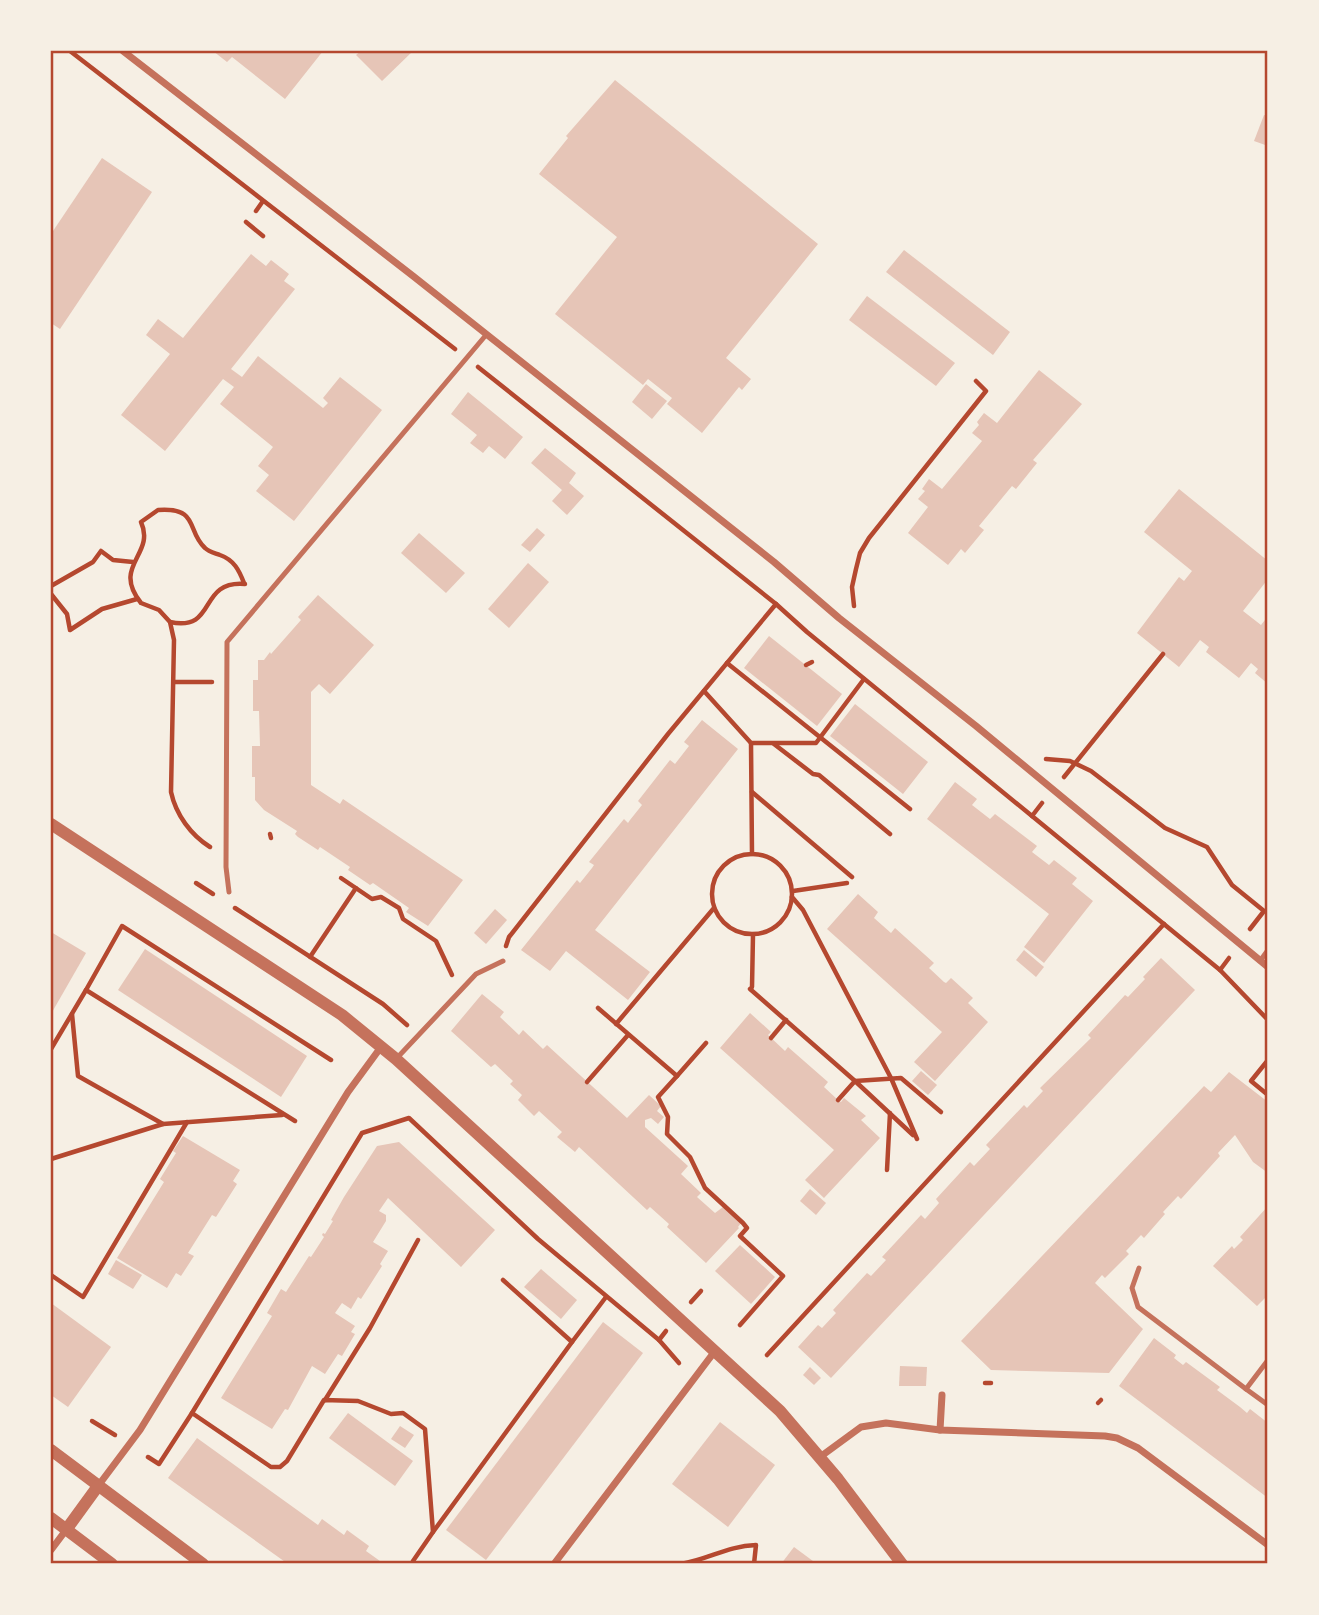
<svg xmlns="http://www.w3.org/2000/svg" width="1319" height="1615" viewBox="0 0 1319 1615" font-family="'PT Sans Narrow',sans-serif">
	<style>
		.building { fill: #e6c5b7 }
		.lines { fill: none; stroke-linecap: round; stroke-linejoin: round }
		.path { stroke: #b5482f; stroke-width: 4.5 }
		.service { stroke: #c5725c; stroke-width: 5 }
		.minor { stroke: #c5725c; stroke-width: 7 }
		.tertiary { stroke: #c5725c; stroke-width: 12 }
		.neatline { fill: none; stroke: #b5482f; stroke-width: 2.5 }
	</style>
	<rect width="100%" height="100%" fill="#f6efe4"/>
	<g class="building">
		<path d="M213 51H323L285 99 232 57 227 62Z"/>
		<path d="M361 51H413L382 81 356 55Z"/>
		<path d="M615 80 818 244 726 358 751 379 742 390 739 387 702 433 667 404 672 398 648 379 643 385 555 314 617 237 539 174 568 138 566 136Z"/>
		<path d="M1264 115 1268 116V146L1254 141Z"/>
		<path d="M102 158 152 192 60 329 51 323V234Z"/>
		<path d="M904 250 1010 332 993 355 886 272Z"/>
		<path d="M251 254 266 266 271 260 289 274 284 281 295 289 231 369 242 377 258 356 323 408 328 403 323 398 340 377 382 410 294 521 256 491 269 475 258 466 273 447 220 404 234 387 223 379 165 451 121 415 170 354 146 335 158 319 183 338Z"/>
		<path d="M867 296 955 363 936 386 849 320Z"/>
		<path d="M1039 370 1082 404 1033 460 1037 463 1016 489 1012 486 979 526 984 530 965 553 961 549 948 565 908 533 928 507 918 499 925 491 922 489 929 479 942 489 982 441 972 433 979 425 977 422 984 413 997 423Z"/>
		<path d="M646 384 667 401 652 419 632 402Z"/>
		<path d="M468 392 523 437 505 459 489 446 483 453 470 443 477 435 451 414Z"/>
		<path d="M545 448 576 473 569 483 584 496 567 515 552 501 562 490 531 463Z"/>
		<path d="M1179 489 1268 561V579L1243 611 1261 625 1268 616V684L1255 673 1258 669 1251 663 1239 678 1206 652 1209 647 1200 640 1179 667 1137 633 1179 577 1184 581 1192 571 1144 532Z"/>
		<path d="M537 528 545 535 530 552 521 545Z"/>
		<path d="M419 533 465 573 446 593 401 553Z"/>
		<path d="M528 563 549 582 509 628 488 609Z"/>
		<path d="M318 595 374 645 330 694 319 684 311 692V785L340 804 343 799 463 880 428 926 406 912 409 908 373 883 370 885 348 870 350 867 320 847 318 850 298 837 295 834 297 831 264 810 255 800V777H252V746H260L259 711H253V680H258V660H264L270 652 271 654 301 620 298 617Z"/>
		<path d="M769 636 842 694 817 726 744 668Z"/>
		<path d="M855 704 928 762 903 794 830 736Z"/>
		<path d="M702 720 738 749 595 930 650 972 628 1000 566 951 550 971 521 950 577 880 580 883 592 868 594 865 589 862 624 819 628 823 630 820 642 805 638 801 670 760 675 764 689 746 684 742Z"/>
		<path d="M955 782 977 799 972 805 990 819 995 814 1037 846 1032 852 1049 865 1054 860 1077 878 1072 884 1093 901 1044 963 1024 947 1049 914 927 819Z"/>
		<path d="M858 894 878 912 874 918 891 933 895 928 934 963 929 968 944 982 946 983 951 978 973 998 968 1003 988 1022 935 1081 914 1062 942 1032 827 929Z"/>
		<path d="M495 909 507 920 486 944 474 933Z"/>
		<path d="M51 932 86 953 51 1014Z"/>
		<path d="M145 949 307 1056 281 1097 118 990Z"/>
		<path d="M1024 950 1044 967 1036 977 1016 960Z"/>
		<path d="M1161 958 1195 990 831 1378 798 1347 818 1325 822 1328 836 1313 833 1310 867 1273 871 1276 886 1260 882 1257 921 1215 925 1219 939 1203 936 1199 970 1162 974 1166 990 1149 986 1145 1024 1105 1027 1108 1043 1091 1040 1088 1091 1038 1088 1035 1125 995 1128 997 1145 979 1143 977Z"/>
		<path d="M482 994 504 1012 500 1017 519 1035 523 1030 543 1049 547 1045 627 1118 649 1095 661 1106 657 1111 664 1117 658 1124 651 1118 645 1120V1127L688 1166 681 1174 701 1193 697 1197 715 1213 723 1207 741 1223 738 1227 739 1228 706 1263 667 1227 669 1224 650 1207 647 1210 579 1147 575 1152 557 1137 562 1132 539 1111 534 1116 518 1100 522 1095 510 1084 513 1081 495 1064 491 1067 451 1031Z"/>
		<path d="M750 1013 771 1032 768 1035 785 1051 788 1047 828 1082 824 1087 838 1100 841 1102 844 1098 866 1116 861 1120 880 1138 824 1198 805 1180 834 1150 720 1048Z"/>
		<path d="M921 1071 937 1085 928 1095 912 1081Z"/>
		<path d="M1229 1072 1268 1102V1173L1253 1162 1235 1135 1218 1153 1220 1156 1181 1199 1178 1196 1163 1212 1165 1214 1144 1238 1141 1235 1126 1251 1129 1254 1105 1278 1102 1275 1095 1283 1143 1329 1109 1373 991 1370 961 1341 1204 1086 1211 1092Z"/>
		<path d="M183 1136 240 1170 233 1181 237 1184 216 1217 212 1215 188 1253 194 1256 181 1276 176 1273 167 1288 117 1258 164 1182 160 1179 176 1153 173 1151Z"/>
		<path d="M399 1142 495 1230 461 1267 388 1198 379 1211 386 1215V1221L373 1242 388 1251 380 1264 382 1266 361 1299 358 1297 351 1309 342 1303 335 1313 355 1326 351 1332 355 1334 342 1356 338 1354 325 1374 312 1366 288 1410 285 1409 272 1429 221 1398 272 1316 267 1313 281 1289 286 1292 309 1256 311 1257 324 1237 322 1235 323 1233 325 1234 333 1221 331 1220 344 1197 377 1146Z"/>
		<path d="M810 1189 826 1203 816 1215 800 1201Z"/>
		<path d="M1268 1206V1295L1257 1306 1213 1266 1232 1246 1234 1249 1243 1240 1240 1237Z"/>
		<path d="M740 1245 775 1277 751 1304 715 1271Z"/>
		<path d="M116 1260 142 1275 133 1289 108 1274Z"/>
		<path d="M541 1269 577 1300 561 1319 524 1287Z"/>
		<path d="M51 1303 111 1347 68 1407 51 1395Z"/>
		<path d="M603 1322 643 1353 486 1560 446 1530Z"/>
		<path d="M1154 1338 1176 1355 1174 1358 1183 1365 1186 1362 1220 1387 1217 1390 1240 1407 1247 1413 1250 1409 1268 1423V1498L1119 1386Z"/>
		<path d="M900 1366 927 1367 926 1386H899Z"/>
		<path d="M810 1367 821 1378 814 1385 803 1375Z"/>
		<path d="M348 1413 413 1461 395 1486 329 1438Z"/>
		<path d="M720 1422 775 1465 728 1527 672 1484Z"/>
		<path d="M400 1426 414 1435 405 1448 391 1439Z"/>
		<path d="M197 1438 318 1525 322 1519 344 1535 347 1530 369 1546 366 1551 380 1561 378 1564H288L168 1478Z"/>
		<path d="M794 1547 817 1564H781Z"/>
	</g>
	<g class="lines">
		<g class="path">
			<path d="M70 51 455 349"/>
			<path d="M256 211 263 201"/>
			<path d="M246 222 263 236"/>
			<path d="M478 367 776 604 668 734 509 937 506 946"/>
			<path d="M51 586 93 562 101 551 113 560 133 562"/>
			<path d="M51 594 67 614 70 630 102 609 137 599"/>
			<path d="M776 604 807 632 1032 816 1042 803"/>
			<path d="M854 606 852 587 856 569 860 553 869 538 986 391 976 381"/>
			<path d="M170 622C218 632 197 580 245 584"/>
			<path d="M727 663 910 809"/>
			<path d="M806 665 812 662"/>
			<path d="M174 682H212"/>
			<path d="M704 691 751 743H816L864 679"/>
			<path d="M751 743 752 854"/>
			<path d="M774 744 813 774 819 775 890 834"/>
			<path d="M1046 759 1070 761 1091 771 1165 828 1207 847 1232 885 1264 911 1250 929"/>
			<path d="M1064 777 1163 654"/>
			<path d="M752 792 852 877"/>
			<path d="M1032 816 1220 970 1229 958"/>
			<path d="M270 834 271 838"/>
			<path d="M210 847C191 835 176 815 171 792L174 640 170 622 159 610 141 603C111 565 156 555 141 522L158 510C200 507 186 531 205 548 209 552 215 553 220 555 234 560 239 570 244 583"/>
			<circle cx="752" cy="894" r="40"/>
			<path d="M341 878 372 899 381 897 399 908 403 919 436 941 452 975"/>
			<path d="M196 883 213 894"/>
			<path d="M793 891 847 883"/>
			<path d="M792 897 803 910 891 1078 917 1139"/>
			<path d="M235 908 383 1004 407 1025"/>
			<path d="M310 957 356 888"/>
			<path d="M1220 970 1268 1020"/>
			<path d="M752 987 753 935"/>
			<path d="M750 989 855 1081 913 1135"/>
			<path d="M86 990 122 926 331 1060"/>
			<path d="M598 1008 677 1076 706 1043"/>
			<path d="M72 1014 78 1076 163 1124"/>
			<path d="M616 1024 714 908"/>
			<path d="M771 1038 786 1020"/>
			<path d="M51 1049 86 990 295 1121"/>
			<path d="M677 1076 658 1097 668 1117 667 1134 690 1157 705 1188 743 1223 747 1228 740 1236 783 1276 740 1325"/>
			<path d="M587 1082 628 1035"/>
			<path d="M1268 1095 1251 1081 1268 1060"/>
			<path d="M838 1100 855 1081 901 1078 941 1112"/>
			<path d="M51 1159 163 1124 282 1115"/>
			<path d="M887 1170 890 1113"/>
			<path d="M51 1275 83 1297 187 1122"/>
			<path d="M691 1302 701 1291"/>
			<path d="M666 1331 659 1340 679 1363"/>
			<path d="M572 1342 606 1297"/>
			<path d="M767 1355 1164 924"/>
			<path d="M985 1383H991"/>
			<path d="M325 1400 370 1328 418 1240"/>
			<path d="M1098 1403 1101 1400"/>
			<path d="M192 1413 362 1133 409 1118 538 1239 659 1340"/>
			<path d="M92 1421 115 1435"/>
			<path d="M148 1457 159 1464 192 1413 271 1467H280L287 1461 324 1400 358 1401 391 1414 403 1413 425 1429 433 1532 413 1561"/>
			<path d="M433 1532 572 1342 503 1280"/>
			<path d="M681 1564C710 1559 727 1546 756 1545L754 1564"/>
		</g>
		<g class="service">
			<path d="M229 892 226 867 227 642 486 335"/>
			<path d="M1260 961 1268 950"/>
			<path d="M396 1059 476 974 503 961"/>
			<path d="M1139 1268 1132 1288 1138 1307 1246 1389 1268 1360"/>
			<path d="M1246 1389 1268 1405"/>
		</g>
		<g class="minor">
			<path d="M123 51 413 276 774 562 839 618 976 726 1268 967"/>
			<path d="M940 1430 942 1395"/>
			<path d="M820 1457 861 1427 886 1423 940 1430 1105 1436 1117 1438 1138 1448 1268 1545"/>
			<path d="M98 1486 140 1430 348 1092 381 1047"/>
			<path d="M51 1550 66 1530"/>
			<path d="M554 1564 715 1351"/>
		</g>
		<g class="tertiary">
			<path d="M51 824 342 1015 396 1059 780 1411 838 1479 902 1564"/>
			<path d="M51 1450 203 1564"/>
			<path d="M51 1518 112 1564"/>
			<path d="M66 1530 98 1486"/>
		</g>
	</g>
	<rect width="1319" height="1615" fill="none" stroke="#f6efe4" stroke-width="105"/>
	<rect x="52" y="52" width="1214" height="1510" class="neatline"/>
</svg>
